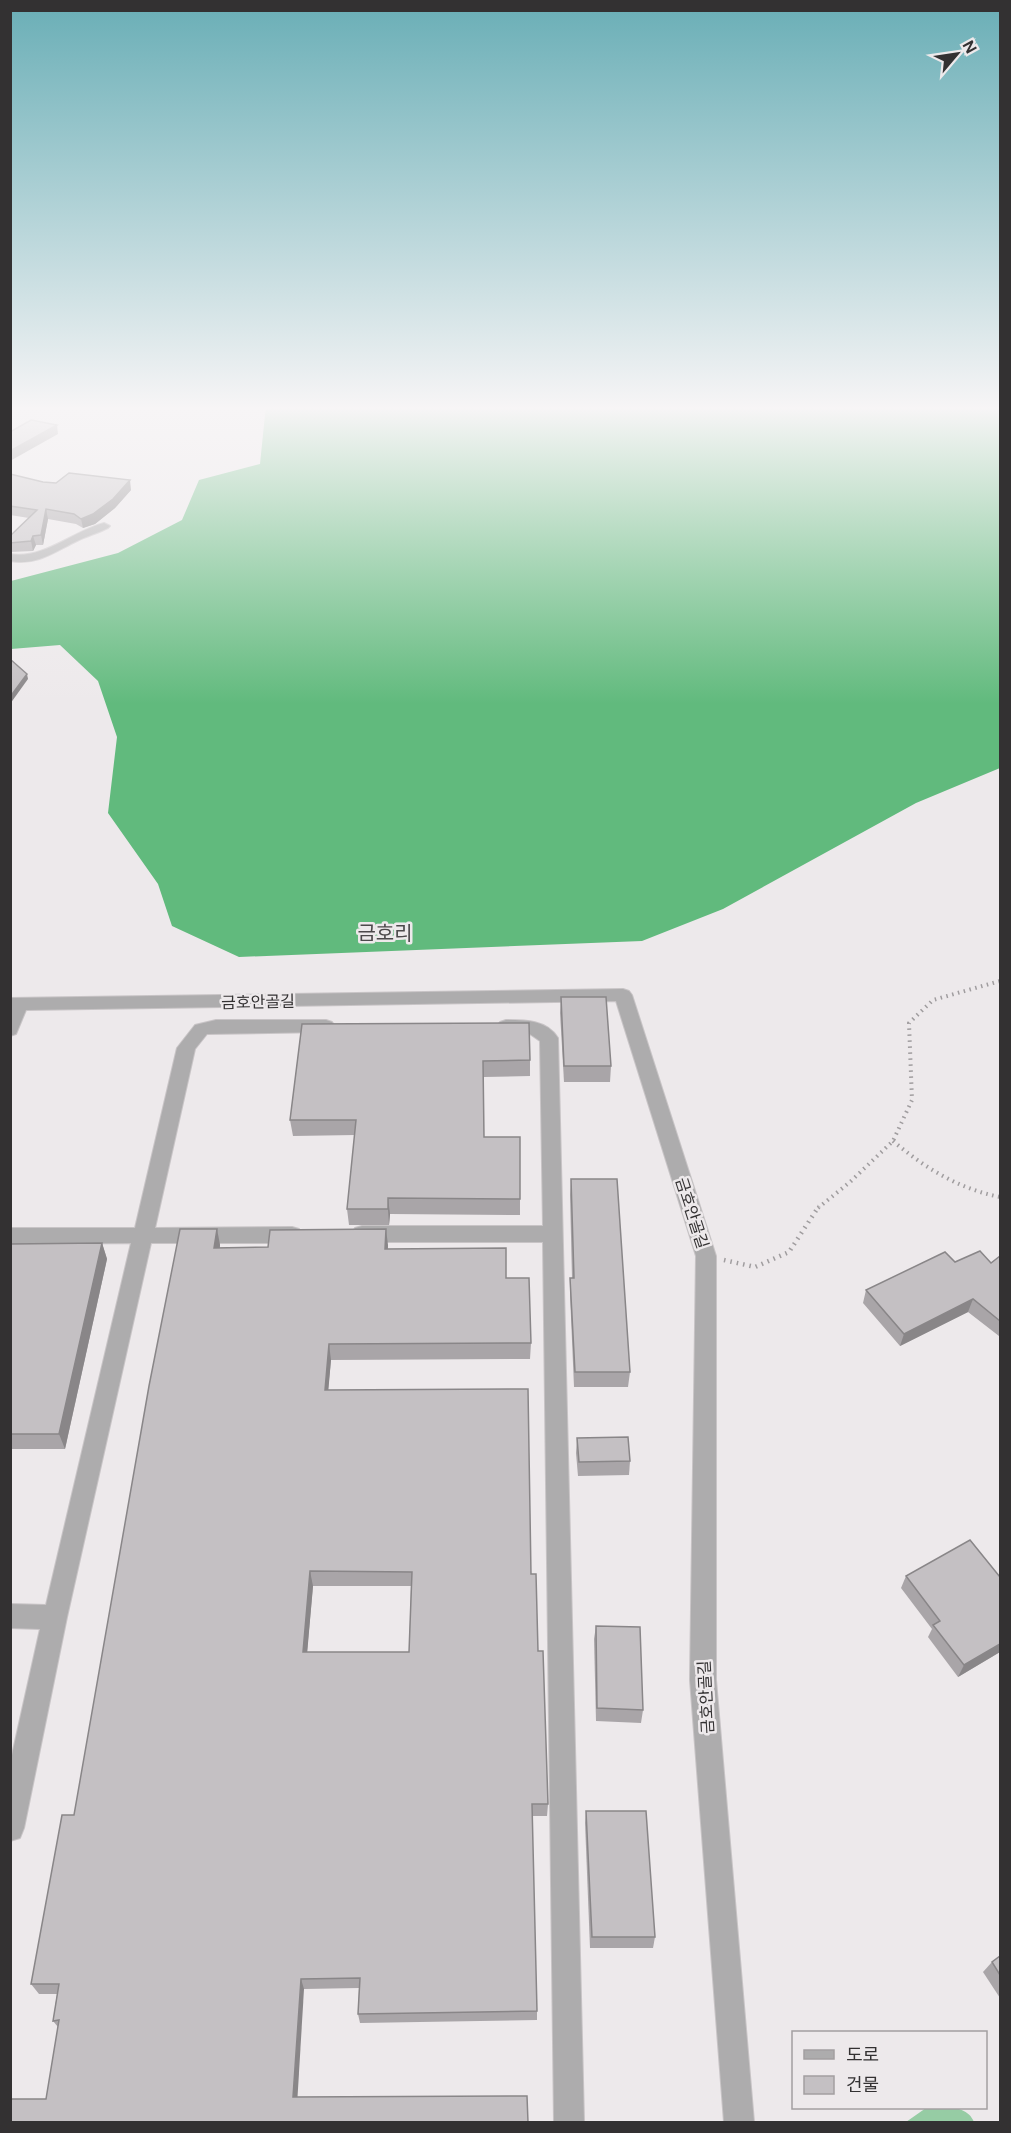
<svg xmlns="http://www.w3.org/2000/svg" width="1011" height="2133" viewBox="0 0 1011 2133" font-family="'DM Sans','Noto Sans KR',sans-serif">
	<style>
		.green { fill: #96cca4 }
		.forest { fill: #61ba7d }
		.lines { fill: none; stroke-linecap: round; stroke-linejoin: round }
		.minor-casing { stroke: #c8c4c6; stroke-width: 2 }
		.path-far1 { stroke: #a09d9f; stroke-width: 4; stroke-dasharray: 1.5 4.5; stroke-linecap: butt }
		.path { stroke: #a09d9f; stroke-width: 4.5; stroke-dasharray: 1.5 5; stroke-linecap: butt }
		.minor { fill: #adacad; fill-rule: evenodd }
		.wall { fill: #a9a5a8; fill-rule: evenodd }
		.shaded-wall { fill: #898688 }
		.building { fill: #c4c0c3; stroke: #898688; stroke-width: 1.5; fill-rule: evenodd }
		.labels { text-anchor: middle; dominant-baseline: central; stroke-width: 5; stroke-linejoin: round; paint-order: stroke }
		.street-label { font-size: 16px; fill: #333132; stroke: #ede9eb }
		.quarter-label { font-size: 20px; fill: #4c494b; stroke: #ede9eb }
	</style>
	<rect width="100%" height="100%" fill="#ede9eb"/>
	<path class="green" d="M926 2108C943 2107 967 2104 974 2122H906Z"/>
	<path class="forest" d="M266 405H1000V768L916 803 723 909 642 941 239 957 172 926 158 884 108 813 117 737 98 681 60 645 11 649V581L118 553 182 520 199 480 260 464Z"/>
	<g class="lines">
		<g class="minor-casing">
			<g id="minor">
				<path d="M104 523 110 526 108 528C98 533 87 536 77 541 54 552 37 566 10 561V554C43 560 73 531 104 523Z"/>
				<path d="M623 989 629 991 632 995 716 1256V1680L754 2122H724L690 1680 696 1256 616 1001 26 1010 16 1034 10 1036V998Z"/>
				<path d="M216 1020H326L332 1022 335 1026 332 1030 326 1032 207 1034 195 1049 155 1228 292 1227 299 1229 302 1235 299 1241 292 1243H151L67 1617 24 1828 20 1838 10 1841V1764L40 1629 10 1628V1604L46 1605 131 1243 10 1244V1228H135L177 1048 195 1025Z"/>
				<path d="M506 1020C525 1020 547 1020 558 1038L584 2122H554L543 1242H362L355 1240 352 1234 355 1228 362 1226H543L540 1041 527 1032 500 1030 497 1026 500 1022Z"/>
			</g>
		</g>
		<g class="path-far1">
			<path d="M893 1141C925 1168 959 1189 1000 1197"/>
			<path d="M818 1208 850 1182 893 1141 912 1100 909 1023 933 1000 1000 981"/>
		</g>
		<path class="path" d="M724 1260 755 1267 789 1252 819 1206"/>
		<use href="#minor" class="minor"/>
	</g>
	<g class="wall">
		<path d="M10 474 43 482 131 490 115 508 95 524 83 528 76 524 48 519 43 545H36L33 551 10 552V536L29 518 10 515Z"/>
		<path d="M561 997 611 1066 610 1082H564L560 1013Z"/>
		<path d="M302 1024 530 1060V1076L484 1077V1137H520V1215L390 1214 389 1225H349L347 1209 355 1135 293 1136 290 1120Z"/>
		<path d="M571 1179 630 1372 628 1387H574L570 1294V1278H572L570 1195Z"/>
		<path d="M217 1229 220 1245V1248L388 1245V1249L506 1278 531 1343 530 1359 331 1360 328 1390 531 1574 538 1651 548 1804 547 1816H532L537 2011V2020L360 2023 358 2014 359 1988 304 1989 46 2099 58 2027 53 2021 57 1994H39L31 1984 74 1815ZM313 1586H411L409 1652H307Z"/>
		<path d="M102 1243 107 1259 65 1449H10V1244Z"/>
		<path d="M1000 1256V1335L999 1336 968 1312 900 1346 863 1303 866 1290 955 1262 991 1263Z"/>
		<path d="M577 1438 630 1461 629 1475 578 1476 576 1453Z"/>
		<path d="M906 1576 1000 1577V1652L958 1677 928 1637 932 1629 901 1588Z"/>
		<path d="M596 1626 643 1710 641 1723 596 1721 594 1639Z"/>
		<path d="M586 1811 655 1937 653 1948H590L585 1823Z"/>
		<path d="M1000 1956V1998L983 1972 992 1962Z"/>
	</g>
	<g class="shaded-wall">
		<path d="M57 425 58 434 10 461V451Z"/>
		<path d="M130 480 131 490 115 508 95 524 83 528 81 519Z"/>
		<path d="M46 509 48 519 43 545 41 535Z"/>
		<path d="M33 536 36 545 33 551 31 541Z"/>
		<path d="M27 674 28 679 10 704V697Z"/>
		<path d="M388 1198 390 1214 389 1225 388 1209Z"/>
		<path d="M217 1229 220 1245 218 1263 214 1248Z"/>
		<path d="M386 1229 388 1245 387 1264 385 1249Z"/>
		<path d="M102 1243 107 1259 65 1449 59 1434Z"/>
		<path d="M973 1299 968 1312 900 1346 904 1334Z"/>
		<path d="M329 1344 331 1360 327 1405 325 1390Z"/>
		<path d="M310 1571 313 1586 306 1666 303 1652Z"/>
		<path d="M1000 1644V1652L958 1677 964 1665Z"/>
		<path d="M301 1979 304 1989 297 2106 293 2097Z"/>
	</g>
	<g class="building">
		<path d="M31 420 57 425 10 451V432Z"/>
		<path d="M69 473 130 480 113 499 93 514 81 519 74 514 46 509 41 535 33 536 31 541 10 543V536L37 510 10 506V474L43 482 56 483Z"/>
		<path d="M10 659 27 674 10 697Z"/>
		<path d="M561 997H606L611 1066H564Z"/>
		<path d="M529 1023 530 1060 483 1061 484 1137H520V1199L388 1198V1209H347L356 1120H290L302 1024Z"/>
		<path d="M571 1179H617L630 1372H575L570 1278H574Z"/>
		<path d="M180 1229H217L214 1248 268 1247 270 1230 386 1229 385 1249 506 1248V1278H529L531 1343 329 1344 325 1390 528 1389 531 1574H536L538 1651H543L548 1804H532L537 2011 358 2014 360 1978 301 1979 293 2097 527 2096 528 2122H10V2099H46L59 2020 53 2021 59 1984H31L62 1815H74L149 1386ZM310 1571 412 1572 409 1652H303Z"/>
		<path d="M102 1243 59 1434H10V1244Z"/>
		<path d="M980 1251 991 1263 1000 1256V1321L973 1299 904 1334 866 1290 945 1252 955 1262Z"/>
		<path d="M628 1437 630 1461 579 1462 577 1438Z"/>
		<path d="M970 1540 1000 1577V1644L964 1665 933 1625 940 1621 906 1576Z"/>
		<path d="M596 1626 640 1627 643 1710 597 1708Z"/>
		<path d="M586 1811H646L655 1937H592Z"/>
		<path d="M1000 1956V1975L992 1962Z"/>
	</g>
	<linearGradient id="sky" x2="0" y2="1"><stop stop-color="#69aeb6"/><stop offset="0.58" stop-color="#f7f5f6"/><stop offset="1" stop-color="#f7f5f6" stop-opacity="0"/></linearGradient>
	<rect width="1011" height="704" fill="url(#sky)"/>
	<g class="labels">
		<g class="street-label">
			<text transform="translate(258 1002) rotate(-1)">금호안골길</text>
			<text transform="translate(692 1213) rotate(72)">금호안골길</text>
			<text transform="translate(706 1697) rotate(-93)">금호안골길</text>
		</g>
		<g class="quarter-label">
			<text x="385" y="933">금호리</text>
		</g>
	</g>
	<rect width="1011" height="2133" fill="none" stroke="#333132" stroke-width="24"/>
	<rect x="792" y="2031" width="195" height="78" fill="#ede9eb" stroke="#a39fa1" stroke-width="1.5"/>
	<rect x="804" y="2050" width="30" height="9" fill="#adacad" stroke="#a39fa1" stroke-width="1.5"/>
	<text x="846" y="2061" font-size="18" fill="#333132">도로</text>
	<rect x="804" y="2076" width="30" height="18" fill="#c4c0c3" stroke="#a39fa1" stroke-width="1.5"/>
	<text x="846" y="2091" font-size="18" fill="#333132">건물</text>
	<g transform="translate(957 54) rotate(61)" stroke="#ede9eb" stroke-width="4.5" paint-order="stroke">
	<path d="M0-4.5L10 22L0 15L-10 22Z" fill="#333132"/>
	<text y="-9" font-size="16" font-weight="bold" text-anchor="middle" fill="#333132">N</text>
	</g>
</svg>
